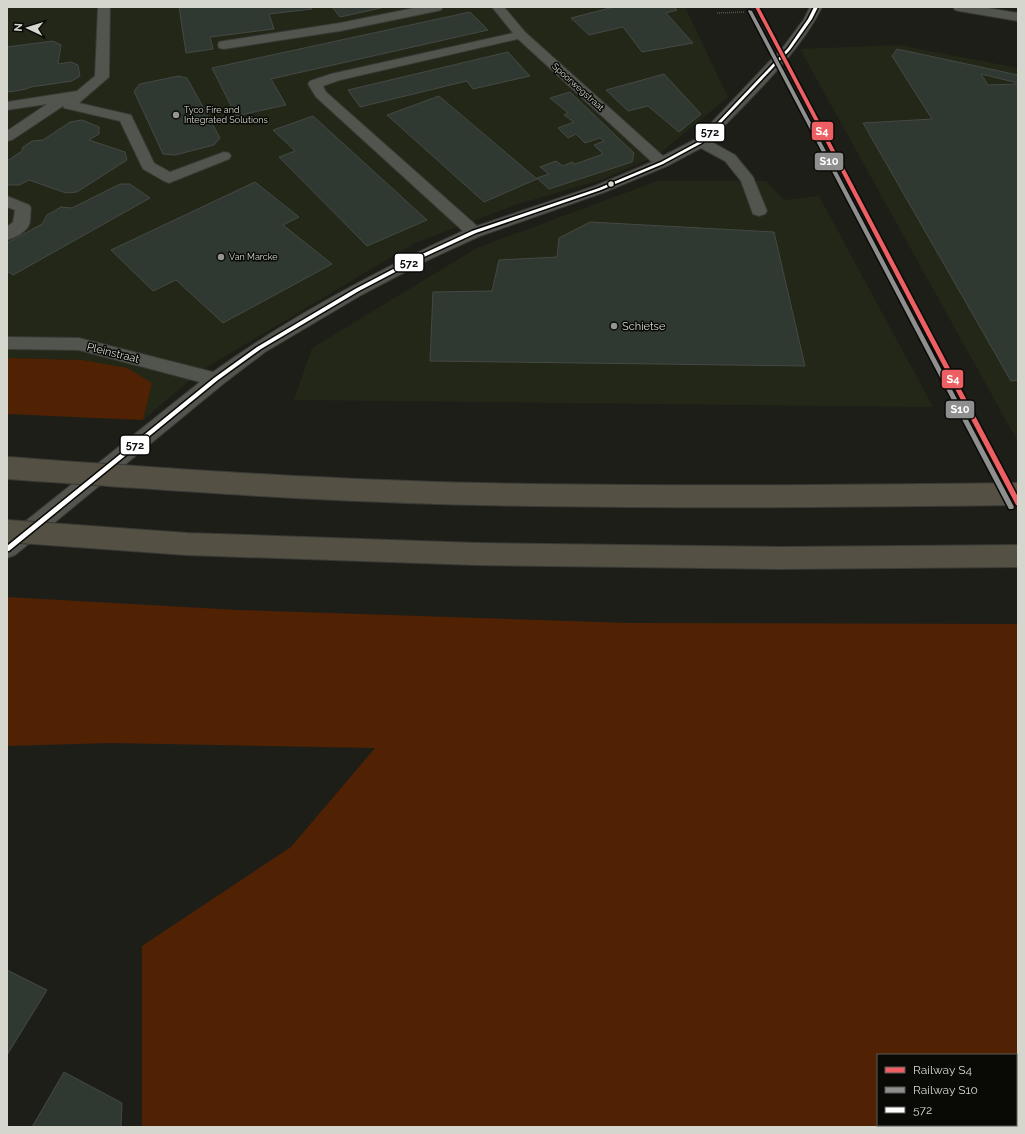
<svg xmlns="http://www.w3.org/2000/svg" width="1025" height="1134" viewBox="0 0 1025 1134" font-family="Raleway,sans-serif">
	<style>
		.built { fill: #232717 }
		.green { fill: #502203 }
		.building { fill: #2f3931; stroke: #464844 }
		.lines { fill: none; stroke-linecap: round; stroke-linejoin: round }
		.minor-casing { stroke: #393935; stroke-width: 2 }
		.path { stroke: #545450; stroke-width: 1.5; stroke-dasharray: 1 1; stroke-linecap: butt }
		.minor { fill: #52544e; fill-rule: evenodd }
		.highway-bridge-casing { stroke: #393935; stroke-width: 24; stroke-linecap: butt }
		.highway-bridge { stroke: #545044; stroke-width: 22 }
		.bus-1-casing { stroke: #090a06; stroke-width: 3 }
		.bus-1 { fill: #fff; fill-rule: evenodd }
		.rail-1-casing { stroke: #090a06; stroke-width: 3 }
		.rail-2-casing { stroke: #090a06; stroke-width: 3 }
		.rail-1 { fill: #ed5f63; fill-rule: evenodd }
		.rail-2 { fill: #8f8f8f; fill-rule: evenodd }
		.poi-dot { fill: #95968f; stroke: #090a06; stroke-width: 1.5 }
		.bus-dot { fill: #d5d7cf; stroke: #090a06; stroke-width: 1.5 }
		.labels { text-anchor: middle; dominant-baseline: central; stroke-width: 3; stroke-linejoin: round; paint-order: stroke }
		.far-street-label { font-size: 9px; fill: #d5d7cf; stroke: #090a06 }
		.far-poi-label { font-size: 9px; fill: #d5d7cf; stroke: #090a06; text-anchor: start }
		.poi-label { font-size: 11px; fill: #d5d7cf; stroke: #090a06; text-anchor: start }
		.street-label { font-size: 11px; fill: #d5d7cf; stroke: #090a06 }
		.line-badge { stroke: #090a06; stroke-width: 1.5 }
		.badge-label { font-size: 11px; text-anchor: middle; font-weight: bold; fill: #fff }
		.pale-badge-label { font-size: 11px; text-anchor: middle; font-weight: bold; fill: #111 }
	</style>
	<rect width="100%" height="100%" fill="#1e1e19"/>
	<g class="built">
		<path d="M7 7H685L728 97 659 154 604 179 515 205 415 243 202 370 143 420 152 383 82 360 7 358Z"/>
		<path d="M899 45 1018 68V439L1017 440 800 49Z"/>
		<path d="M657 181H766L784 200 819 196 933 407 294 400 312 348 477 248Z"/>
	</g>
	<g class="green">
		<path d="M7 358 82 360 127 368 152 383 143 420 7 414Z"/>
		<path d="M7 597 238 610 628 623 1018 624V1098H1016V1055H878V1125H936L937 1127H142V946L291 847 375 748 110 743 7 746Z"/>
	</g>
	<g class="building">
		<path d="M179 7H311L312 9 269 14 274 29 210 37 213 49 186 53Z"/>
		<path d="M332 7H380L381 8 340 17Z"/>
		<path d="M614 7H674L677 10 666 13 693 43 642 52 623 27 589 35 571 18Z"/>
		<path d="M470 12 488 30 271 79 286 105 236 116 212 68Z"/>
		<path d="M53 41 61 45 58 64 71 62 78 65 80 76 72 81 31 87 26 89 10 92 7 91V47Z"/>
		<path d="M897 49 1018 75V83L981 74 988 85 1018 84V380L1011 381 863 123 932 119 892 56Z"/>
		<path d="M508 52 530 76 473 89 467 81 360 107 348 90Z"/>
		<path d="M664 74 701 114 679 132 648 106 628 111 606 90Z"/>
		<path d="M178 76 187 78 220 138 214 145 175 155 163 154 134 91 140 84Z"/>
		<path d="M570 92 634 153 632 162 549 189 537 178 549 174 540 167 556 161 563 166 572 162 575 164 603 154 594 145 604 141 600 138 585 143 576 134 568 138 558 128 574 122 564 115 568 113 550 98Z"/>
		<path d="M439 96 537 179 484 202 387 115Z"/>
		<path d="M313 116 427 220 367 246 279 157 295 151 273 130Z"/>
		<path d="M82 120 99 127V134L89 140 125 152 127 160 77 192 66 193 29 180 19 185H7V161L22 151 23 147 32 141 43 140 70 122Z"/>
		<path d="M255 182 299 217 283 225 332 264 223 323 176 280 153 291 111 250Z"/>
		<path d="M120 184H130L150 198 13 275 7 271V243L42 224 47 215 61 207 72 208Z"/>
		<path d="M590 222 774 232 805 366 430 361 433 292 492 291 499 260 557 257 559 238Z"/>
		<path d="M7 970 47 990 7 1055Z"/>
		<path d="M64 1072 122 1103 121 1127H32Z"/>
	</g>
	<g class="lines">
		<g class="minor-casing">
			<g id="minor">
				<path d="M98 7H110L109 77 79 103 131 115 154 163 170 172 224 152 229 153 231 156 229 159 169 183 164 181 143 169 120 121 64 108 63 106 12 140 7 141V131L47 104 7 110V102L77 91 95 76Z"/>
				<path d="M419 7H443L441 10 437 11 340 31 224 49 219 48 218 45 219 42 224 41 340 23Z"/>
				<path d="M492 7H504L525 32 663 156 696 139 784 46 804 19 810 7H822C798 56 747 101 710 141L735 155 753 177 767 211 765 214 759 216 753 214 741 181 725 161 701 148 667 166 605 192 480 236 428 260 363 294 265 352 223 384 15 555 7 558V536L200 382 79 350 7 349V337L79 338 213 372C291 316 376 271 463 231L316 97 308 84 310 81 331 74 513 33ZM518 39 652 162 595 186 477 226 326 92 323 86 340 80Z"/>
				<path d="M953 7H981L1018 13V21L959 11 955 10Z"/>
				<path d="M7 196 29 205 31 208C30 213 31 220 29 225 26 232 14 238 7 240V227L13 222 15 210 7 207Z"/>
				<rect x="943" y="1125" width="32" height="2"/>
			</g>
		</g>
		<g class="path">
			<path d="M717 13 745 12"/>
			<path d="M758 28 764 43"/>
		</g>
		<use href="#minor" class="minor"/>
		<g class="highway-bridge-casing">
			<g id="highway-bridge">
				<path d="M7 468C164 479 322 491 479 494 659 498 838 496 1018 494"/>
				<path d="M7 531 187 544 477 554 780 558 1018 556"/>
			</g>
		</g>
		<use href="#highway-bridge" class="highway-bridge"/>
		<g class="bus-1-casing">
			<path id="bus-1" d="M814 7H818L812 19 790 50 702 143 663 164 601 190 476 233 424 257 359 291 261 349 218 380 9 551H7V546L214 378 257 347 355 289 420 255 472 231 599 188 661 162 700 141 788 48 808 19Z"/>
		</g>
		<use href="#bus-1" class="bus-1"/>
		<g class="rail-1-casing">
			<path id="rail-1" d="M755 7H759L1018 497V506L1016 505Z"/>
		</g>
		<g class="rail-2-casing">
			<path id="rail-2" d="M749 10 752 11 1013 505 1014 507 1013 509H1009L748 11Z"/>
		</g>
		<use href="#rail-1" class="rail-1"/>
		<use href="#rail-2" class="rail-2"/>
	</g>
	<g class="poi-dot">
		<circle cx="176" cy="115" r="4"/>
		<circle cx="221" cy="257" r="4"/>
		<circle cx="614" cy="326" r="4"/>
	</g>
	<circle class="bus-dot" cx="611" cy="184" r="3.5"/>
	<g class="labels">
		<g class="far-street-label">
			<text transform="translate(578 87) rotate(42)">Spoorwegstraat</text>
		</g>
		<g class="far-poi-label">
			<text x="184" y="110">Tyco Fire and<tspan x="184" dy="10">Integrated Solutions</tspan></text>
			<text x="229" y="257">Van Marcke</text>
		</g>
		<g class="poi-label">
			<text x="622" y="326">Schietse</text>
		</g>
		<g class="street-label">
			<text transform="translate(113 353) rotate(14)">Pleinstraat</text>
		</g>
	</g>
	<g class="line-badge">
		<rect x="811" y="121" width="23" height="20" rx="4" fill="#ed5f63"/>
		<rect x="695" y="123" width="30" height="19" rx="4" fill="#fff"/>
		<rect x="814" y="152" width="30" height="19" rx="4" fill="#8f8f8f"/>
		<rect x="394" y="253" width="30" height="19" rx="4" fill="#fff"/>
		<rect x="941" y="369" width="23" height="20" rx="4" fill="#ed5f63"/>
		<rect x="945" y="400" width="30" height="19" rx="4" fill="#8f8f8f"/>
		<rect x="120" y="435" width="30" height="20" rx="4" fill="#fff"/>
	</g>
	<g class="badge-label">
		<text x="822" y="135">S4</text>
		<text x="829" y="165">S10</text>
		<text x="953" y="383">S4</text>
		<text x="960" y="413">S10</text>
	</g>
	<g class="pale-badge-label">
		<text x="710" y="136">572</text>
		<text x="409" y="267">572</text>
		<text x="135" y="449">572</text>
	</g>
	<rect width="1025" height="1134" fill="none" stroke="#d5d7cf" stroke-width="16"/>
	<rect x="877" y="1054" width="140" height="72" fill="#090a06" stroke="#5b5c56"/>
	<rect x="885" y="1067" width="20" height="6" fill="#ed5f63" stroke="#5b5c56"/>
	<text x="913" y="1074" font-size="12" fill="#d5d7cf">Railway S4</text>
	<rect x="885" y="1087" width="20" height="6" fill="#8f8f8f" stroke="#5b5c56"/>
	<text x="913" y="1094" font-size="12" fill="#d5d7cf">Railway S10</text>
	<rect x="885" y="1107" width="20" height="6" fill="#ffffff" stroke="#5b5c56"/>
	<text x="913" y="1114" font-size="12" fill="#d5d7cf">572</text>
	<g transform="translate(28 28) rotate(274)" stroke="#090a06" stroke-width="3" paint-order="stroke">
	<path d="M0-3L7 15L0 10L-7 15Z" fill="#d5d7cf"/>
	<text y="-6" font-size="11" font-weight="bold" text-anchor="middle" fill="#d5d7cf">N</text>
	</g>
</svg>
